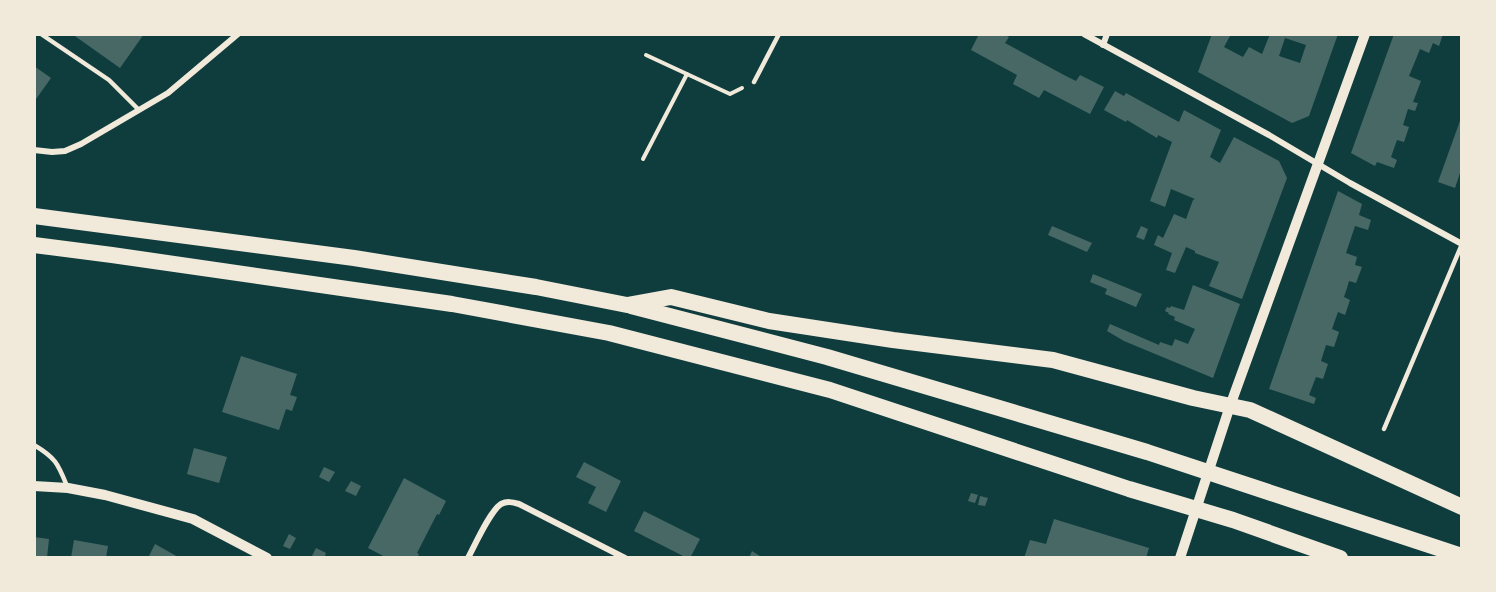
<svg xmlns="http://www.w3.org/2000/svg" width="1496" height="592" viewBox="0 0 1496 592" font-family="'Fira Sans Condensed',sans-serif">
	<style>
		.building { fill: #486865; fill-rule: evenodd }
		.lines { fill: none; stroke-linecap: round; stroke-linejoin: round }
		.path { stroke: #f1e9da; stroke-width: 4 }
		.service { stroke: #f1e9da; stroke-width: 4.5 }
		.minor { stroke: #f1e9da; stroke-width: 6 }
		.tertiary { stroke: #f1e9da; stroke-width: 10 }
		.trunk { stroke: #f1e9da; stroke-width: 16 }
	</style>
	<rect width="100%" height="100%" fill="#0f3d3e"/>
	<g class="building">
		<path d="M72 34H144L120 68Z"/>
		<path d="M979 34H1003L1009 37 1005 43 1064 75 1076 81 1080 75 1104 87 1090 114 1044 90 1039 98 1013 84 1017 75 971 50Z"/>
		<path d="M1212 34H1226L1230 36 1224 47 1243 57 1249 47 1262 54 1270 34H1338L1309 116 1292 123 1198 72ZM1285 38 1306 45 1300 63 1279 56Z"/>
		<path d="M1394 34H1443L1439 46 1433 43 1429 53 1420 49 1416 59 1409 76 1421 81 1413 102 1418 103 1415 111 1408 109 1403 125 1409 127 1404 142 1397 140 1391 157 1397 160 1394 168 1377 162 1375 166 1351 153Z"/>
		<path d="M34 66 51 78 34 102Z"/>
		<path d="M1115 91 1124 96 1126 93 1179 122 1184 110 1221 130 1210 157 1220 163 1234 137 1279 161 1287 178 1242 299 1209 286 1219 262 1195 253V251L1186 247 1175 273 1166 270 1172 253 1154 245 1158 235 1163 238 1174 214 1186 219 1193 200 1195 199 1171 189 1165 207 1150 201 1172 142 1158 135 1157 138 1127 120 1126 122 1104 110Z"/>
		<path d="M1461 118V170L1455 188 1438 182Z"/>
		<path d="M1338 191 1362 204 1359 215 1371 220 1368 230 1355 226 1346 253 1357 257 1355 265 1362 267 1356 283 1349 281 1347 288 1344 297 1350 300 1345 315 1338 312 1332 329 1339 332 1334 347 1326 345 1321 361 1328 364 1323 379 1316 377 1309 395 1316 398 1314 404 1269 389Z"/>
		<path d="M1052 226 1092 243 1087 252 1048 235Z"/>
		<path d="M1141 226 1148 229 1144 240 1136 237Z"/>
		<path d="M1093 274 1142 294 1136 307 1105 294 1107 289 1090 282Z"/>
		<path d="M1193 285 1240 304 1213 378 1124 341 1107 331 1110 324 1159 345 1160 342 1172 346 1175 339 1188 344 1195 329 1174 320 1175 317 1168 314 1169 313 1165 311 1167 307 1170 308 1171 306 1184 310Z"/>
		<path d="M241 356 297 374 290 395 297 397 292 411 286 409 279 430 222 412Z"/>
		<path d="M194 448 227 457 219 483 187 474Z"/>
		<path d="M584 462 621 481 606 512 588 503 596 487 576 477Z"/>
		<path d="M324 467 335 472 329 482 319 477Z"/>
		<path d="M404 478 446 501 439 515 437 514 417 553 419 554 417 558H387L368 548Z"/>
		<path d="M351 481 361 486 356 496 345 491Z"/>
		<path d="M971 493 978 495 975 503 968 501Z"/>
		<path d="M980 496 988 498 985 506 978 505Z"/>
		<path d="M644 511 700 539 690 558H687L634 531Z"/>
		<path d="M1054 519 1149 548 1146 558H1024L1030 540 1046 544Z"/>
		<path d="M289 534 296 538 290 549 283 546Z"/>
		<path d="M34 537 49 539 47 558H34Z"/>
		<path d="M74 540 108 546 106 558H71Z"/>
		<path d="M155 544 180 558H148Z"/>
		<path d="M316 548 326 553 324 558H311Z"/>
		<path d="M752 551 763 558H749Z"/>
	</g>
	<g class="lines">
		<g class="path">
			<path d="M646 55 730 94 742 88"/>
			<path d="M643 159 687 74"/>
		</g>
		<g class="service">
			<path d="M41 34 109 80 139 110"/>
			<path d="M754 82 779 34"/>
			<path d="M1384 429 1462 244"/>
			<path d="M34 445C56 458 58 464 67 486"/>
		</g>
		<g class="minor">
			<path d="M1084 34 1269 135 1350 183 1462 244"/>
			<path d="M1103 45 1107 34"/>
			<path d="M34 150 52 152 65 151 81 144 168 93 238 34"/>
			<path d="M468 558C475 545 490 511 501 504 507 501 512 502 519 504L625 558"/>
		</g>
		<g class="tertiary">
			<path d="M34 486 68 488 105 495 193 519 267 558"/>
			<path d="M1180 558 1230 406 1365 34"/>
		</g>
		<g class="trunk">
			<path d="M34 216 354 258 536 287 627 305 671 297 769 321 893 340 1053 360 1193 398 1250 410 1462 507"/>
			<path d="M34 245 112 255 452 304 609 333 830 390 1129 489 1233 520 1340 558"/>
			<path d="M631 306 827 357 1147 452 1462 556"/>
		</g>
	</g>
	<rect width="1496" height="592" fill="none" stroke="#f1e9da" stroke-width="72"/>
</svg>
